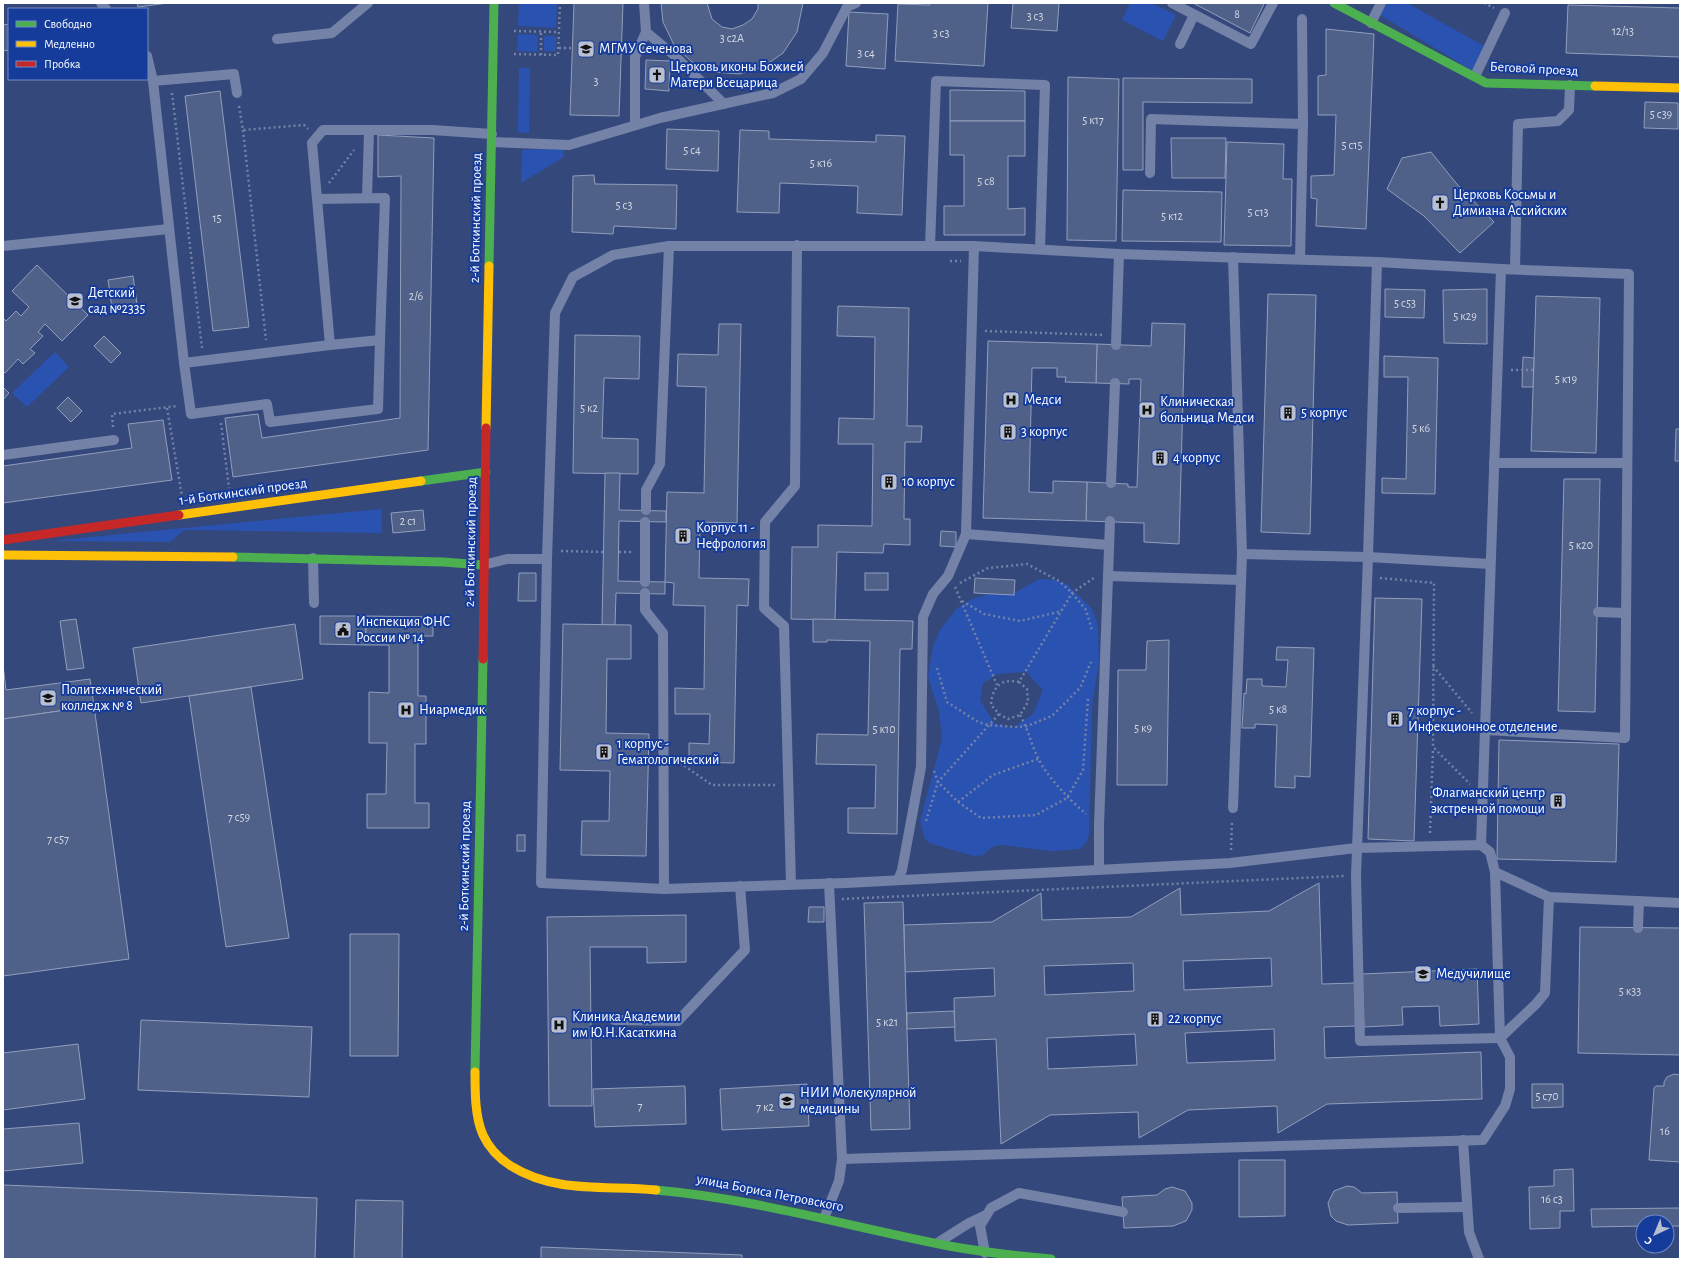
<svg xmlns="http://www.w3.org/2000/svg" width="1683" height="1262" viewBox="0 0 1683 1262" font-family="'Alegreya Sans',sans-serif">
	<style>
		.green { fill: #2a52b1; fill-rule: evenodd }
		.building { fill: #4f6089; stroke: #929ebb; fill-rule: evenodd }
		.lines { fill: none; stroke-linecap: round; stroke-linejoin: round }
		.path { stroke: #7382a6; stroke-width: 2.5; stroke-dasharray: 2 3; stroke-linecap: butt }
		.lane { stroke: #7382a6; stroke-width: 10 }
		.fast { stroke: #4caf50; stroke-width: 9 }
		.slow { stroke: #ffc107; stroke-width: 9 }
		.jam { stroke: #c62828; stroke-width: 9 }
		.labels { text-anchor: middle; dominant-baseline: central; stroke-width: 4; stroke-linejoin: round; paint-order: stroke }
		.number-label { font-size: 12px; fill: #d3d7e2 }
		.poi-label { font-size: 14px; fill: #fff; stroke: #153b9b; text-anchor: start }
		.street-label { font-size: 14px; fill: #fff; stroke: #153b9b }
	</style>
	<rect width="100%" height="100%" fill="#34487c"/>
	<g class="green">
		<path d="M519 3H557L556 28 518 26Z"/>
		<path d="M1130 3H1151L1176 15 1163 41 1122 20Z"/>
		<path d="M1386 3H1407L1484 46 1473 71 1380 15Z"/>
		<path d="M518 34 538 35 537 52 517 51Z"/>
		<rect x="544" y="36" width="12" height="15"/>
		<path d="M519 68H530L529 133 518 132Z"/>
		<path d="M563 148 564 157 521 183 522 150Z"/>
		<path d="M55 352 69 367 27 407 12 393Z"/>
		<path d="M381 509 382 533 184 530 170 542 50 541Z"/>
		<path d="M1039 579 1056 580 1067 584 1092 609 1098 625 1099 662 1092 705 1089 834 1086 843 1080 849 1052 851 1001 845 992 847 983 855 974 856 932 844 925 839 920 821 942 739 939 711 928 676 933 647 940 630 957 608 972 599 989 594 1016 592ZM1026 672 1043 690 1033 714 1012 728 994 723 980 700 983 683 998 674Z"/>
	</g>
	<g class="building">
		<path d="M137 3H168L138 7Z"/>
		<path d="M574 3H623L619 116 570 115Z"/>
		<path d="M661 3H707L712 19 722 27 732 29 743 25 752 19 758 9V3H803L797 32 783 53 763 67 739 74 715 72 692 62 674 45 663 22Z"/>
		<path d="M930 3H988L984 66 895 61 898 4 930 5Z"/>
		<path d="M1013 3H1059L1057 31 1011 28Z"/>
		<path d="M1193 3H1262L1264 4 1250 33Z"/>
		<path d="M1568 5 1680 8V57L1566 53Z"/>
		<path d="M849 12 888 14 885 69 846 66Z"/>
		<path d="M9 24V50L3 51V25Z"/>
		<path d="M1326 29 1374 34 1366 229 1316 226 1317 199 1311 198V176L1334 175 1336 115H1318V76L1326 75Z"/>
		<path d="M646 60 670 61 669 91 645 89Z"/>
		<path d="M1068 77 1119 79 1116 241 1067 240Z"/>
		<path d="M1123 78 1252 79V103L1143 102V170H1123Z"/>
		<path d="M950 90 1025 91V121H950Z"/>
		<path d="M220 91 249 327 213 331 185 96Z"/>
		<path d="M1645 102 1678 103V129L1644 128Z"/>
		<path d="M950 121H1025V156H1008V209L1025 208V235H944V206H964V155H950Z"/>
		<path d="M667 129 719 131 718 171 666 169Z"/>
		<path d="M740 130 769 131V139L876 142V135L905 136 902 215 857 213 858 186 780 183 779 213 737 212Z"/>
		<path d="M378 135 434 138 428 450 233 477 225 418 258 414 262 438 400 418 401 176 378 177Z"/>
		<path d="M1171 138H1226L1225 178H1172Z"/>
		<path d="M1227 142 1284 144 1283 179H1292L1291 246 1224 245Z"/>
		<path d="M1431 152 1456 183 1494 222 1460 253 1424 216 1387 189 1402 158Z"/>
		<path d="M594 175 595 184 677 185 676 229 614 226 613 234 572 232 573 176Z"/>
		<path d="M1123 190 1222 192 1221 242 1122 241Z"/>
		<path d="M37 265 88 315 62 341 45 324 38 332 43 336 30 349 35 353 23 364 18 359 5 373 3 371V318L6 321 16 311 21 316 29 307 12 291Z"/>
		<path d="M133 276 137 304 112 308 108 280Z"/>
		<path d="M1385 289 1425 290 1424 318 1385 317Z"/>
		<path d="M1487 289V344L1444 343 1443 290Z"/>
		<path d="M1268 294 1316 295 1310 534 1261 532Z"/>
		<path d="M1536 296 1600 298 1596 453 1531 451Z"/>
		<path d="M838 306 909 308 907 426H922L921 442H905L904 519H910V545L884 544 883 553 837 552 835 620 791 619 792 547H818V525L872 526 873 444H838L839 418 874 419 875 337 837 336Z"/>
		<path d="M1152 323 1185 324 1179 544 1144 542V523L1086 521 1087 482 1128 484V487H1137L1141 379H1129V384L1096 383 1097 344 1151 346Z"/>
		<path d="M719 324H741L737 523 700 522 699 578 749 579 748 606 737 605 734 763 689 762V743L709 744 710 714H675V688L704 689 705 606 673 605 674 583 665 582 667 492 704 493 706 387 677 386 678 354 718 355Z"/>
		<path d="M575 335 640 336 639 379 604 378 602 438 638 439V474L573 473Z"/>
		<path d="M104 336 121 353 111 363 94 346Z"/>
		<path d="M988 341 1097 344 1096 383 1065 382 1066 377H1057V368H1032L1029 492 1053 493V481L1087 482 1086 521 983 518Z"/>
		<path d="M1384 356 1438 358 1435 494 1382 493V478L1406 479 1408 377H1384Z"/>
		<path d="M1523 357 1534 358 1533 387H1522Z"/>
		<path d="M3 387 9 393 3 400Z"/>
		<path d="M68 397 82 411 71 422 57 408Z"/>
		<path d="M163 420 172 480 3 503V466L132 448 128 424Z"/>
		<path d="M1676 429H1680V461H1675Z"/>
		<path d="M605 473H620L619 510 666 511V522L619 521 618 581 665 582V594L616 593 615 625H602Z"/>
		<path d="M1564 479H1600L1595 712 1558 711Z"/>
		<path d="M423 510 425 530 393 533 391 513Z"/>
		<path d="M941 531 956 532V547L940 546Z"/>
		<path d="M519 573H536V601H518Z"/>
		<rect x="865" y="573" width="23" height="17"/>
		<path d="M975 578 1015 580 1014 595 974 593Z"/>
		<path d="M1375 598 1422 599 1414 841 1368 839Z"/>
		<path d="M320 616H366V645L320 644Z"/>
		<path d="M366 616 433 617V636H418V696H426V744H415V803H429V828H367V794H386L387 743H369V692L389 693V645H366Z"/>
		<path d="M76 619 84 668 67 670 60 621Z"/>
		<path d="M813 619 913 621 912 649H900L897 834 848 833V808H875L876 765 816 764 817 734 868 735 870 641 827 640V642H813Z"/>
		<path d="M295 624 303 679 141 703 133 648Z"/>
		<path d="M563 624 631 625V659H607L606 733 649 734 646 856 581 855 582 821H609L610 771 560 770Z"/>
		<path d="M1169 640 1167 785H1117L1118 670H1146L1147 641Z"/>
		<path d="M1277 647 1314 648 1310 777 1295 776V788L1275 787 1277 725 1255 724V728H1242L1244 693 1246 694 1247 679H1262V686L1286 687 1288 660H1276Z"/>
		<path d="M3 665 6 690 90 679 94 706 3 719Z"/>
		<path d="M251 687 289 938 226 947 189 696Z"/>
		<path d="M94 706 129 959 3 976V719Z"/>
		<path d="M1499 740 1619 744 1616 862 1497 859Z"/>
		<rect x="517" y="835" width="8" height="16"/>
		<path d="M1319 883 1322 984 1355 983 1357 1026 1324 1027 1325 1058 1481 1052 1482 1099 1327 1104 1278 1133 1277 1106 1188 1110 1139 1138 1138 1112 1050 1115 1001 1144 996 1039 955 1041 954 998 995 996 994 968 905 972 904 925 992 922 1041 893 1042 920 1131 917 1180 888 1181 915 1269 911ZM1271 958 1272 986 1184 990 1183 961ZM1133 963 1134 991 1045 995 1044 966ZM1274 1029 1275 1060 1187 1063 1185 1033ZM1135 1034 1137 1065 1048 1069 1047 1038Z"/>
		<path d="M903 902 910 1129 871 1130 864 903Z"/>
		<path d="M809 907H824V922H808Z"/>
		<path d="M686 915V962L647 963V947H590L592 1106H549L547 917Z"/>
		<path d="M1580 927 1680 928V1055L1578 1053Z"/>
		<path d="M350 934H399L398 1056H350Z"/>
		<path d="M1477 969 1479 1024 1440 1026 1439 1006 1402 1007 1403 1025 1364 1027 1362 974Z"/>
		<path d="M954 1011 955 1027 907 1029V1013Z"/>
		<path d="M141 1020 312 1027 309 1097 138 1090Z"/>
		<path d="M78 1044 85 1099 3 1110V1053Z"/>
		<path d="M1674 1074 1680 1075V1162L1649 1160 1654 1088 1656 1086H1664V1082L1667 1077Z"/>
		<path d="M807 1084 809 1126 722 1130 720 1089Z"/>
		<path d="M1532 1084H1563V1107L1532 1108Z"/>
		<path d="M685 1086 686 1124 595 1127 593 1089Z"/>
		<path d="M79 1123 83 1163 3 1171V1129Z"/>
		<path d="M1239 1160H1285V1216L1239 1217Z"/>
		<path d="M1573 1169 1574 1211H1560V1228L1530 1229 1529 1187 1554 1186V1170Z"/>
		<path d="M3 1185 317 1198 315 1259H3Z"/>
		<path d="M1347 1186 1354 1187 1362 1193 1397 1192 1398 1223 1348 1225 1336 1221 1331 1216 1328 1203 1334 1191Z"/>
		<path d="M1172 1187 1185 1191 1192 1203V1210L1186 1221 1173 1226 1124 1228 1122 1197 1157 1195 1165 1189Z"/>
		<path d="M356 1200 403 1201 402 1259H354Z"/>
		<path d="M1680 1208V1226H1667V1222H1643V1226L1592 1227 1591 1209Z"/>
		<path d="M541 1247 742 1255V1259H541Z"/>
	</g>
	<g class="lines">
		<g class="path">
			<path d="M1484 3 1494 8"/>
			<path d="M514 31 559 32"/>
			<path d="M559 48H572"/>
			<path d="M514 54 558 55 560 3"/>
			<path d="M541 55V32"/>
			<path d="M172 93 202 348"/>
			<path d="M239 106 243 130 304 125 308 129"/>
			<path d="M243 130 266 340"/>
			<path d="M329 183 354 150"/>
			<path d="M950 261H961"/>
			<path d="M985 331 1104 335"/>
			<path d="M1511 370H1534"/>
			<path d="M167 408 182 496"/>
			<path d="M221 423 229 488"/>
			<path d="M113 427 112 414 177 406"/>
			<path d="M561 551 604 552"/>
			<path d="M619 552H632"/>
			<path d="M1380 578 1434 583 1433 747 1470 784"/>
			<path d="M960 583 988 568 1027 564 1059 581 1072 593 1086 610 1092 630"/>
			<path d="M955 587 997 685"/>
			<path d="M962 601 984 614 1020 621 1062 611"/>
			<path d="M1433 666 1472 713"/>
			<path d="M937 668 947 702 978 722 988 725 1017 727 1027 726 1052 716 1080 688 1091 662"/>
			<path d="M1019 682C1001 678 992 687 991 705L999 714 1008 719 1020 715 1028 702 1027 689 1019 682 1072 593 1095 577"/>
			<path d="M1020 715C1028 729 1031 744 1038 758 1047 777 1070 800 1086 814"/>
			<path d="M676 760 712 785H775"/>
			<path d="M934 771 938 782 958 802 981 818 1036 815 1067 798 1083 770 1088 698"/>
			<path d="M958 802 993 775 1038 759"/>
			<path d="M926 821 938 782 999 714"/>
			<path d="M1430 833 1433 748"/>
			<path d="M1231 850 1232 821"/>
			<path d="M842 899 1344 876"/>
		</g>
		<g class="lane">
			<path d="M101 3 106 9"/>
			<path d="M644 3 646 32 675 56 724 104"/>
			<path d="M1172 3 1251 44 1273 3"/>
			<path d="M1302 19 1303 124"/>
			<path d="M1371 23 1381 3"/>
			<path d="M277 39 332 33 368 3"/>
			<path d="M1180 44 1194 15"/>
			<path d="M147 56 153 81 184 363 330 345"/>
			<path d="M1475 76 1505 13"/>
			<path d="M153 81 234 74 237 93"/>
			<path d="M635 125V57L646 32"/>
			<path d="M492 142 569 145 660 118 773 93 801 79 823 53 847 7 856 3"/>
			<path d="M1150 173 1151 119 1303 124 1300 259"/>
			<path d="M367 198 369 131"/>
			<path d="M317 199 385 198 380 340 330 345 312 143 323 130H432L492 134"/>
			<path d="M3 246 169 229"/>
			<path d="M930 246 936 81 1045 85 1040 249"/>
			<path d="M974 246 966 534 1109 545"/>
			<path d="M1377 262 1368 557 1356 876 1360 1041 1500 1038 1536 1004 1545 993 1549 897"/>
			<path d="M1515 269 1518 124 1558 121 1569 110 1570 85"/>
			<path d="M1116 345 1119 254"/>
			<path d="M184 363 191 414 267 404 270 422 378 409 380 340"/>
			<path d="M3 455 114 440"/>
			<path d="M1494 463H1627"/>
			<path d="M1111 483 1115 383"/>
			<path d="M646 510V490L660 464 669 246"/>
			<path d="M1242 554 1368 557 1490 564"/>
			<path d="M313 558 314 603"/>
			<path d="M547 559 555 313 573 277 613 255 669 246H974L1119 254 1377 262 1501 269 1481 845"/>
			<path d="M483 565 507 559H547L541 883 664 889 846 883 1230 863 1356 848 1481 845 1490 852 1495 872 1500 1038 1510 1057V1089L1505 1106 1483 1140 842 1159"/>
			<path d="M1108 576 1241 580"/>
			<path d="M645 582V522"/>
			<path d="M645 593V610L663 633 664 889"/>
			<path d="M1598 612 1626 613"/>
			<path d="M1486 730 1625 738 1629 274 1501 269"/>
			<path d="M1233 808 1242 554 1233 257"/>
			<path d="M1099 869V826L1110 521"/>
			<path d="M1495 872 1549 897 1680 903"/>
			<path d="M898 880 902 870 921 767 923 617 933 594 948 576 966 534"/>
			<path d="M791 884 784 626 764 608 765 522 795 486 797 245"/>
			<path d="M1638 928 1639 901"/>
			<path d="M614 1020 678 1021 745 950 740 886"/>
			<path d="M1463 1140 1469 1232 1479 1259"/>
			<path d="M1398 1208 1466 1207"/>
			<path d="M825 1216 839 1181 842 1159 829 883"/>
			<path d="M939 1242 969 1223 986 1215"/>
			<path d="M985 1253 980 1226 991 1208 1019 1193 1123 1212"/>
		</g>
		<g class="fast">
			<path d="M1334 3 1486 83 1595 86"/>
			<path d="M489 266 494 3"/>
			<path d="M421 481 486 472"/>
			<path d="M233 557 443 562 483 565"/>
			<path d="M475 1072 483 659"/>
			<path d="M656 1190C756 1199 851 1227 949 1246 982 1252 1017 1256 1051 1259"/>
		</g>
		<g class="slow">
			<path d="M1595 86 1680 88"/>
			<path d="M486 428 489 266"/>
			<path d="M179 515 421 481"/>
			<path d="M3 555 233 557"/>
			<path d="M475 1072C475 1093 475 1117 483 1135 489 1148 500 1159 511 1166 556 1194 606 1185 656 1190"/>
		</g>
		<g class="jam">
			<path d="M3 540 179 515"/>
			<path d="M483 659 486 428"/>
		</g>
	</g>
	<defs>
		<g id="university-square" transform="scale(0.9)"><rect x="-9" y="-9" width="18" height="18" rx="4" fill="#b8bfd1" stroke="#153b9b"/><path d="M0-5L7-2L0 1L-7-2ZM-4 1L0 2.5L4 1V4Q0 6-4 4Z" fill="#111"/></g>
		<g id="church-square" transform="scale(0.9)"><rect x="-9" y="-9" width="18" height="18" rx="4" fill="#b8bfd1" stroke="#153b9b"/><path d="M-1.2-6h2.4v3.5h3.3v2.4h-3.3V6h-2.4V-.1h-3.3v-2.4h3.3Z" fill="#111"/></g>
		<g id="school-square" transform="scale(0.9)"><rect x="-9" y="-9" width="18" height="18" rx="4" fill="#b8bfd1" stroke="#153b9b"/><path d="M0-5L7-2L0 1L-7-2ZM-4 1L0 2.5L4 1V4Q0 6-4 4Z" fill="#111"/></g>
		<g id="hospital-square" transform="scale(0.9)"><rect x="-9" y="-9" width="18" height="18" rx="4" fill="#b8bfd1" stroke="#153b9b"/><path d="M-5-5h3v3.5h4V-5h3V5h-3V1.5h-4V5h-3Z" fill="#111"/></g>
		<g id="building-square" transform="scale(0.9)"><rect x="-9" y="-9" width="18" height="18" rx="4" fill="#b8bfd1" stroke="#153b9b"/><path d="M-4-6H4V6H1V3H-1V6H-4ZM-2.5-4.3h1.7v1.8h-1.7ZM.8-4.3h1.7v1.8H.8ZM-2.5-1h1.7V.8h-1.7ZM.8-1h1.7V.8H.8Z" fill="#111"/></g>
		<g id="civic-square" transform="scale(0.9)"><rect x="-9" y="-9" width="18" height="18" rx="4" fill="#b8bfd1" stroke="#153b9b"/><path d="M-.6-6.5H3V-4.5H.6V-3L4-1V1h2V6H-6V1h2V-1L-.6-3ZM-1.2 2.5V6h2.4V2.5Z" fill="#111"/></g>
	</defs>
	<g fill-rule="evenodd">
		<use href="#university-square" x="586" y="49"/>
		<use href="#church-square" x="657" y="75"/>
		<use href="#church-square" x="1440" y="203"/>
		<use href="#school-square" x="75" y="301"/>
		<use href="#hospital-square" x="1011" y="400"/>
		<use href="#hospital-square" x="1147" y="410"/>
		<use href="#building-square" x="1288" y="413"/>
		<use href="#building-square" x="1008" y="432"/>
		<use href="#building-square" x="1160" y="458"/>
		<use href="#building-square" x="889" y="482"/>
		<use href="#building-square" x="683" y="536"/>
		<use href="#civic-square" x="343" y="630"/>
		<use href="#university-square" x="48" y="698"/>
		<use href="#hospital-square" x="406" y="710"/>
		<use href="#building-square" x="1395" y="719"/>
		<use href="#building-square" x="604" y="752"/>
		<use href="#building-square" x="1558" y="801"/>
		<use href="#university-square" x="1423" y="974"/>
		<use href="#building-square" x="1155" y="1019"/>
		<use href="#hospital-square" x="559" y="1025"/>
		<use href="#university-square" x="787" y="1101"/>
	</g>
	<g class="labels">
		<g class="number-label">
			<text x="1237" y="14">8</text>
			<text x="1035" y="16">3 с3</text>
			<text x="1623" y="31">12/13</text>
			<text x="941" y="33">3 с3</text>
			<text x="732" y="38">3 с2А</text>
			<text x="866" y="53">3 с4</text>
			<text x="596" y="81">3</text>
			<text x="1661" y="114">5 с39</text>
			<text x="1093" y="120">5 к17</text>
			<text x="1352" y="145">5 с15</text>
			<text x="692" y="150">5 с4</text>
			<text x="821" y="163">5 к16</text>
			<text x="986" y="181">5 с8</text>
			<text x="624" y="205">5 с3</text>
			<text x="1258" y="212">5 с13</text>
			<text x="1172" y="216">5 к12</text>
			<text x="217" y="218">15</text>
			<text x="416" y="296">2/6</text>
			<text x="1405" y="303">5 с53</text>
			<text x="1465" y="316">5 к29</text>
			<text x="1566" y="379">5 к19</text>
			<text x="589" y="408">5 к2</text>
			<text x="1421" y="428">5 к6</text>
			<text x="408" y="521">2 с1</text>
			<text x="1581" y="545">5 к20</text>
			<text x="1278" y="709">5 к8</text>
			<text x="1143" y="728">5 к9</text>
			<text x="884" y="729">5 к10</text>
			<text x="239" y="817">7 с59</text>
			<text x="58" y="839">7 с57</text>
			<text x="1630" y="991">5 к33</text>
			<text x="887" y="1022">5 к21</text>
			<text x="1547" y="1096">5 с70</text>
			<text x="640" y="1106">7</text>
			<text x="765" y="1107">7 к2</text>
			<text x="1665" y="1131">16</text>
			<text x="1552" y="1199">16 с3</text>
		</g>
		<g class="poi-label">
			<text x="599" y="49">МГМУ Сеченова</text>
			<text x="670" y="67">Церковь иконы Божией<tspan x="670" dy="16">Матери Всецарица</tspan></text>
			<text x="1453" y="195">Церковь Косьмы и<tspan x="1453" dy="16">Димиана Ассийских</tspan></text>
			<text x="88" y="293">Детский<tspan x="88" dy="16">сад №2335</tspan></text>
			<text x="1024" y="400">Медси</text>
			<text x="1160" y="402">Клиническая<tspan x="1160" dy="16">больница Медси</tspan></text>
			<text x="1301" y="413">5 корпус</text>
			<text x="1021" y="432">3 корпус</text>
			<text x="1173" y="458">4 корпус</text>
			<text x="902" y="482">10 корпус</text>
			<text x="696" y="528">Корпус 11 -<tspan x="696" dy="16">Нефрология</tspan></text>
			<text x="356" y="622">Инспекция ФНС<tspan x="356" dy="16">России № 14</tspan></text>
			<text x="61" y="690">Политехнический<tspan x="61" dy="16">колледж № 8</tspan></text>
			<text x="419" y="710">Ниармедик</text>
			<text x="1408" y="711">7 корпус -<tspan x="1408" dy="16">Инфекционное отделение</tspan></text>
			<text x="617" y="744">1 корпус -<tspan x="617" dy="16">Гематологический</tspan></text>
			<text x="1545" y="793" text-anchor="end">Флагманский центр<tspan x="1545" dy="16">экстренной помощи</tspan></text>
			<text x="1436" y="974">Медучилище</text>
			<text x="572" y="1017">Клиника Академии<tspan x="572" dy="16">им Ю.Н.Касаткина</tspan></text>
			<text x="1168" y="1019">22 корпус</text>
			<text x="800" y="1093">НИИ Молекулярной<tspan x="800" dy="16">медицины</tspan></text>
		</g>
		<g class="street-label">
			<text transform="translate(1534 69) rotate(3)">Беговой проезд</text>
			<text transform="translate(476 218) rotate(-89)">2-й Боткинский проезд</text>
			<text transform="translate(243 492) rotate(-8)">1-й Боткинский проезд</text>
			<text transform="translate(471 542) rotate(-89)">2-й Боткинский проезд</text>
			<text transform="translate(465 866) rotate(-89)">2-й Боткинский проезд</text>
			<text transform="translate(770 1193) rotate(11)">улица Бориса Петровского</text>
		</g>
	</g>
	<rect width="1683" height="1262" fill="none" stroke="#ffffff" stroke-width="8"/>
	<rect x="8" y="8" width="140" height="72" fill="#153b9b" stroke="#7389c3"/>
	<rect x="16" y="21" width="20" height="6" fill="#4caf50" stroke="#7389c3"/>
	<text x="44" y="28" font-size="12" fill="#ffffff">Свободно</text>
	<rect x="16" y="41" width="20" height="6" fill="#ffc107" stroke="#7389c3"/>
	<text x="44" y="48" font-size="12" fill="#ffffff">Медленно</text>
	<rect x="16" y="61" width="20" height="6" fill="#c62828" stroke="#7389c3"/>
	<text x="44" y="68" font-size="12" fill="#ffffff">Пробка</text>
	<g transform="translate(1655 1234) rotate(224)"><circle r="19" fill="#153b9b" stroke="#7389c3"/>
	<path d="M0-3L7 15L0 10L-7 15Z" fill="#b8bfd1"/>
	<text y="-6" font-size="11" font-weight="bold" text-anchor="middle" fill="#ffffff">С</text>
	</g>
</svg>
